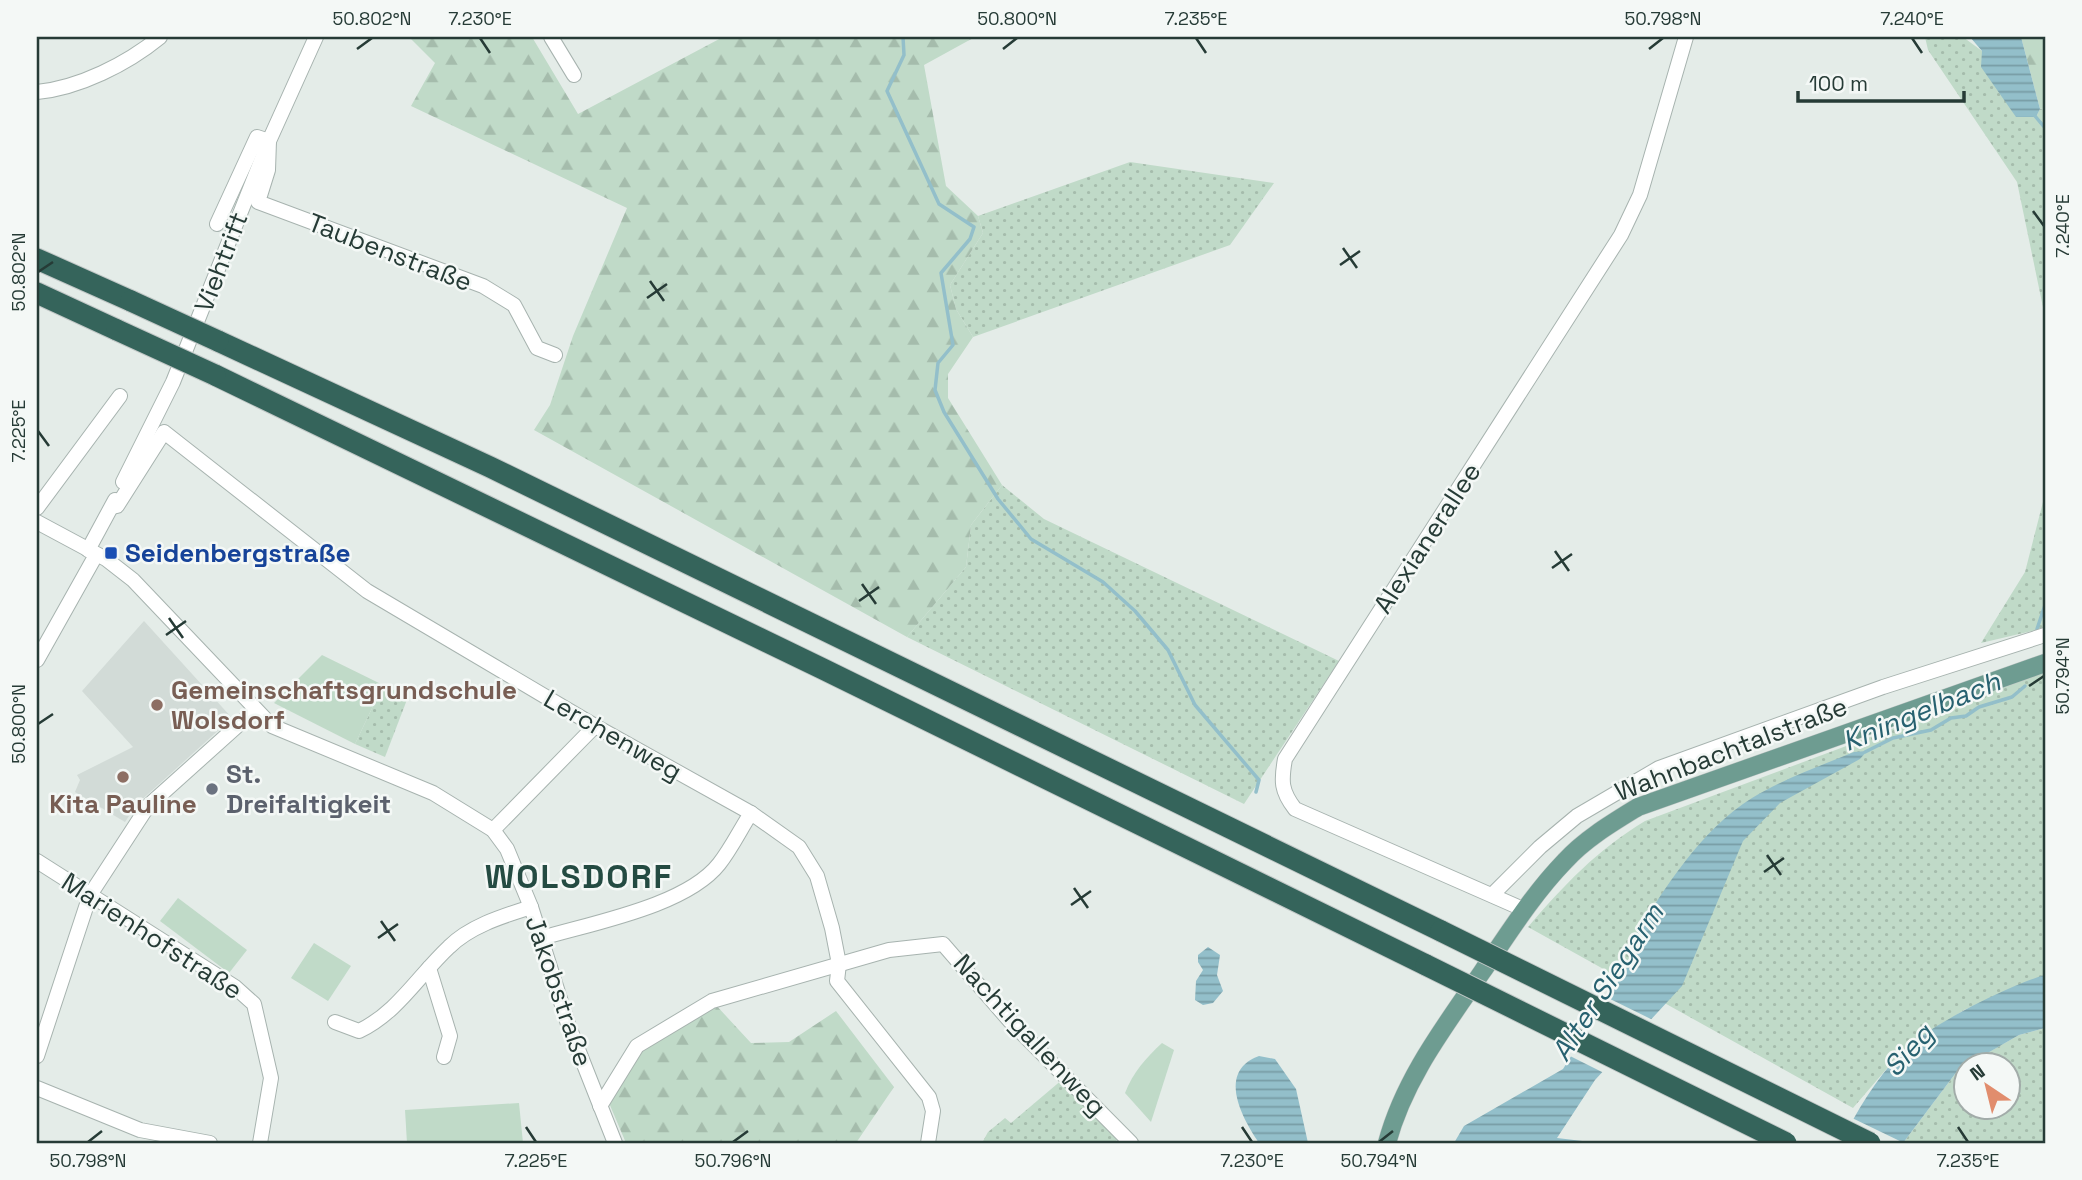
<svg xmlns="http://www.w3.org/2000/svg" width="2082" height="1180" viewBox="0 0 2082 1180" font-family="'Space Grotesk',sans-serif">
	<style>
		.built { fill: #d2dbd7 }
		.grass { fill: url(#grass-dots) }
		.forest { fill: url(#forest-firs) }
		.pitch { fill: #c0dac8 }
		.water { fill: url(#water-rules) }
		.pier { fill: #e4ece8 }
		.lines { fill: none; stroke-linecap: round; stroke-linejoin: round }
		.stream { stroke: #93bfca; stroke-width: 3.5 }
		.minor-casing { stroke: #a7b3af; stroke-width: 16 }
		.major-casing { stroke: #c2c8c7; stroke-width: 19 }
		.highway-casing { stroke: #c2c8c7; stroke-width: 23 }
		.minor { stroke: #fff; stroke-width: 14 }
		.major { stroke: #6e9c91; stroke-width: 18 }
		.highway { stroke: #35645b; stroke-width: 21 }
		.highway-bridge-casing { stroke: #c2c8c7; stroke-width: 23; stroke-linecap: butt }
		.highway-bridge { stroke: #35645b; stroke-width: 21 }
		.ticks { fill: none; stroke: #263b36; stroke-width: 2.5 }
		.transit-dot { fill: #1a4fb4; stroke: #f4f8f6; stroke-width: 2.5 }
		.education-dot { fill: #8d6e63; stroke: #f4f8f6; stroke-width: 2.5 }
		.worship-dot { fill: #6b7280; stroke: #f4f8f6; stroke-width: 2.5 }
		.labels { text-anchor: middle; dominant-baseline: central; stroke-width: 5; stroke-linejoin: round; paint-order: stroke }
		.street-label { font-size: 26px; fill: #263b36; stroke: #f4f8f6 }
		.transit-label { font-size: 26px; font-weight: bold; fill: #164399; stroke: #f4f8f6; text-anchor: start }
		.education-label { font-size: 26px; font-weight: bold; fill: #785e54; stroke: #f4f8f6; text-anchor: start }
		.worship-label { font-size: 26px; font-weight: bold; fill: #5b616d; stroke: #f4f8f6; text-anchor: start }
		.water-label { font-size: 28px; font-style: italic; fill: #276170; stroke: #f4f8f6 }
		.district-label { font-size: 33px; font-weight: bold; letter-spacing: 2px; fill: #244b42; stroke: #f4f8f6 }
		.neatline { fill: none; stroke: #263b36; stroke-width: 2.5 }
		.ticks-label { font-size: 18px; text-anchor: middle; fill: #263b36 }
	</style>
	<defs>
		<pattern id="grass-dots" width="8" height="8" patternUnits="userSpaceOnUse" patternTransform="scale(1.75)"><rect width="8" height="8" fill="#c0dac8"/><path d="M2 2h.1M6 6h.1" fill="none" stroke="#a5bcac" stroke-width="1.8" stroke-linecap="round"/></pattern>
		<pattern id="forest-firs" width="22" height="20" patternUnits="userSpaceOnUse" patternTransform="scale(1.75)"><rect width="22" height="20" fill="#c0dac8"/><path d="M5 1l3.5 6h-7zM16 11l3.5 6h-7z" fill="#a5bcac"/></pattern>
		<pattern id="water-rules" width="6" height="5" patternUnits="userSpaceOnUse" patternTransform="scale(1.75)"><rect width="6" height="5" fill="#93bfca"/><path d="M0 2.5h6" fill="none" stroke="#789ca5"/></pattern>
	</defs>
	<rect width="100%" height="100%" fill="#e4ece8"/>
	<path class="built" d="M144 621 232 718 137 804 125 822 75 792 80 780 77 775 133 747 82 691Z"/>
	<g class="grass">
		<path d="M1925 37H1963L1982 51 2036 117 2040 109 2045 108V317L2017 182 1928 50Z"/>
		<path d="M1130 162 1274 183 1230 245 973 337 956 309 950 285 983 233 978 216Z"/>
		<path d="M1002 485 1044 519 1339 661 1244 804 907 637 966 567 971 525Z"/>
		<path d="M2045 494V628L1981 643 2025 572Z"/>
		<path d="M2045 672V975L1964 1010 1901 1052 1853 1108 1528 927C1564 885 1597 850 1645 821Z"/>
		<path d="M383 685 408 697 385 757 355 744Z"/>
		<path d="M2045 1028V1143H1903L1958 1070 1966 1065V1106H2008V1064H1968L2019 1035Z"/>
		<path d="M1063 1079 1115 1133 1117 1143H982L988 1132 1005 1118 1011 1123Z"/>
	</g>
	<g class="forest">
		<path d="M409 37H532L578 114 723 37H975L924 65 946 186 978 216 983 233 950 285 956 309 973 337 948 374V398L1002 485 971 525 966 567 907 637 534 430 550 405 573 336 627 208 411 106 435 63Z"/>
		<path d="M2021 37H2045V108L2040 109Z"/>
		<path d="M714 1003 751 1043 789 1042 836 1011 894 1087 856 1143H626L609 1103 641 1051Z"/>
	</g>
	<g class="pitch">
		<path d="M322 655 383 685 355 744 274 703Z"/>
		<path d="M178 898 247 950 229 973 160 921Z"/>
		<path d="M314 943 351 966 328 1001 291 978Z"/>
		<path d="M1162 1043 1174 1050 1151 1122 1125 1093C1133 1072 1146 1058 1162 1043Z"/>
		<path d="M519 1103 523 1143H407L405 1110Z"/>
	</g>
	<g class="water">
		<path d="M1970 37H2021L2040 109 2036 117H2016L1981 67 1982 51Z"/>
		<path d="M1867 751 1860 759 1780 803 1743 841 1682 986 1595 1080 1557 1138 1591 1142 1454 1143 1464 1126 1563 1069 1638 950 1635 936C1666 886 1701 830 1752 798 1783 779 1820 766 1854 752Z"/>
		<path d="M1208 947 1220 955 1217 975 1223 991 1213 1003 1203 1005 1195 1000 1196 981 1203 970 1198 962V955Z"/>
		<path d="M2045 975V1028L2019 1035 1958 1070 1903 1143H1841C1856 1112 1876 1079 1900 1054 1925 1027 2009 985 2045 975Z"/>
		<path d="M1259 1056 1275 1059 1296 1089 1308 1143H1259C1241 1117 1217 1071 1259 1056Z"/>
	</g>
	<g class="pier">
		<path d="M1604 996 1655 1021 1606 1074 1568 1055Z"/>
		<path d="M1850 1117 1904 1143H1837Z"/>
	</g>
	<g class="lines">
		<g class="stream">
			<path d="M903 37 904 55 887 91 939 204 974 227 970 239 941 273 953 345 938 363 935 390 944 412 998 499 1031 539 1103 582 1135 611 1168 650 1195 705 1259 780 1256 792"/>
			<path d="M2035 116 2045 128"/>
			<path d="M2037 629 2045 605"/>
			<path d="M1865 752 1893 738 1931 730 1951 718 1966 716 1979 707 2012 697 2025 686"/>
		</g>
		<g class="minor-casing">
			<g id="minor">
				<path d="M551 37 574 75"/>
				<path d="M37 92C79 88 127 64 160 37"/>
				<path d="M217 224 257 137 269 141 268 170 258 202 483 286 514 305 537 348 555 355"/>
				<path d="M123 482 173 382 269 141 316 37"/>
				<path d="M112 507 117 506 164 432 367 591 595 726 751 813 799 847 817 876 832 928 839 964 837 981 929 1097 933 1111 928 1143"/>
				<path d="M37 508 120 396"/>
				<path d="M37 522 106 559 133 580 272 726 433 793 493 830 507 849 531 907 568 1024 615 1143"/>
				<path d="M88 550 115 500"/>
				<path d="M37 660 96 555"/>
				<path d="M493 830 595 726"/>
				<path d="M37 861 235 987 254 1004 271 1078 260 1143"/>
				<path d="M1493 894 1540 847 1577 816 1659 768 1883 687 2045 635"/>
				<path d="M1525 910 1295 809C1281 791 1281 781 1285 759L1621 235 1640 195 1686 37"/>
				<path d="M542 938C592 923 686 906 719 864 731 849 740 830 751 813"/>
				<path d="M429 968 450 1036 444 1057"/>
				<path d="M335 1022 359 1031C397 1013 418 976 449 947 470 926 503 916 531 907"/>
				<path d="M37 1056 90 895 148 806 255 710"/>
				<path d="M37 1088 140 1130 210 1143"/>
				<path d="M600 1106 637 1046 712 1001 889 950 943 944 1009 1020 1131 1143"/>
			</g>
		</g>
		<g class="major-casing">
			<path id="major" d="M1387 1143C1404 1079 1445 1026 1482 972 1508 934 1533 894 1565 861 1585 839 1612 823 1638 807L2045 663"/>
		</g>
		<g class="highway-casing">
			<g id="highway">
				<path d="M37 259 131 301"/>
				<path d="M37 293 117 330"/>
				<path d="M218 341 490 467 1441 931"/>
				<path d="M215 375 823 669 1426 965"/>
			</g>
		</g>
		<use href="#minor" class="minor"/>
		<use href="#major" class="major"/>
		<use href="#highway" class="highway"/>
		<g class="highway-bridge-casing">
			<g id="highway-bridge">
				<path d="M131 301 218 341"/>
				<path d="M117 330 215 375"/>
				<path d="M1441 931 1870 1143"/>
				<path d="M1426 965 1786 1143"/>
			</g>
		</g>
		<use href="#highway-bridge" class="highway-bridge"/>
	</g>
	<path class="ticks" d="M480 38 490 53M1196 38 1206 53M1912 38 1922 53M357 49 372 38M1003 49 1017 38M1649 49 1663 38M2033 211 2044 226M1343 248 1357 268M1340 265 1360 251M38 272 53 262M650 281 664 301M647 298 667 284M38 431 49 446M1555 551 1569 571M1552 568 1572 554M862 584 876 604M859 601 879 587M169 618 183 638M166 635 186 621M2029 686 2044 676M38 724 53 714M1767 855 1781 875M1764 872 1784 858M1074 888 1088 908M1071 905 1091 891M381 921 395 941M378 938 398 924M526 1127 536 1142M1242 1127 1252 1142M1958 1127 1968 1142M88 1142 102 1131M733 1142 748 1131M1379 1142 1393 1131"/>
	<rect class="transit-dot" x="104" y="546" width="14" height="14" rx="3.5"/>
	<g class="education-dot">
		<circle cx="157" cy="705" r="7"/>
		<circle cx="123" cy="777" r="7"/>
	</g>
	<circle class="worship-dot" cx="212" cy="789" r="7"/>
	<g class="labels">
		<g class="street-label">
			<text transform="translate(390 252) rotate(21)">Taubenstraße</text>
			<text transform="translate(221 262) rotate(-69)">Viehtrift</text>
			<text transform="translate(1427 538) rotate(-57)">Alexianerallee</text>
			<text transform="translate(613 735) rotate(30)">Lerchenweg</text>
			<text transform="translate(1731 749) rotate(-21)">Wahnbachtalstraße</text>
			<text transform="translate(152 936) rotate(33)">Marienhofstraße</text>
			<text transform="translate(559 991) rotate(71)">Jakobstraße</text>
			<text transform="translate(1030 1035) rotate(47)">Nachtigallenweg</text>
		</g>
		<g class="transit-label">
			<text x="125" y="553">Seidenbergstraße</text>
		</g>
		<g class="education-label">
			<text x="171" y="690">Gemeinschaftsgrundschule<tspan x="171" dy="30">Wolsdorf</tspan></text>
			<text x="123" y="804" text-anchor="middle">Kita Pauline</text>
		</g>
		<g class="worship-label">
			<text x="226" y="774">St.<tspan x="226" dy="30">Dreifaltigkeit</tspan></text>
		</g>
		<g class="water-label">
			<text transform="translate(1921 711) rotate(-22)">Kningelbach</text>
			<text transform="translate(1607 982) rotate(-57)">Alter Siegarm</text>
			<text transform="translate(1908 1050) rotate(-48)">Sieg</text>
		</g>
		<g class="district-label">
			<text x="579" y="877">WOLSDORF</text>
		</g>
	</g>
	<rect width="2082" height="1180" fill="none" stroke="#f4f8f6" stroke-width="77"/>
	<g transform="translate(1987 1086) rotate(325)"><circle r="33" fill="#f4f8f6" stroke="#a2aca9" stroke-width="2"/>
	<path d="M0-5L12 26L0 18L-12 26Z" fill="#e18d6d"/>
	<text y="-10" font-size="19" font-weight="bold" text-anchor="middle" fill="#263b36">N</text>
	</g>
	<path d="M1798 91v10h166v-10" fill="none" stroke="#263b36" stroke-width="3.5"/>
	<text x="1809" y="91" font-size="21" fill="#263b36" stroke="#f4f8f6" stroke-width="5" paint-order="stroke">100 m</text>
	<rect x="38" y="38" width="2006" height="1104" class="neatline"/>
	<g class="ticks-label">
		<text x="372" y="25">50.802°N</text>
		<text x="480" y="25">7.230°E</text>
		<text x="1017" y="25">50.800°N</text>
		<text x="1196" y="25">7.235°E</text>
		<text x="1663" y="25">50.798°N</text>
		<text x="1912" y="25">7.240°E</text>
		<text transform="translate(2063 226) rotate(-90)" y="6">7.240°E</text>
		<text transform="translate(19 272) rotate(-90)" y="6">50.802°N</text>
		<text transform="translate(19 431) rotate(-90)" y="6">7.225°E</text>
		<text transform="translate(2063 676) rotate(-90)" y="6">50.794°N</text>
		<text transform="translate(19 724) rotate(-90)" y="6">50.800°N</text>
		<text x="88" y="1167">50.798°N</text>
		<text x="536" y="1167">7.225°E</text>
		<text x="733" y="1167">50.796°N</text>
		<text x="1252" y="1167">7.230°E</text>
		<text x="1379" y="1167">50.794°N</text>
		<text x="1968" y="1167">7.235°E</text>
	</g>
</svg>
